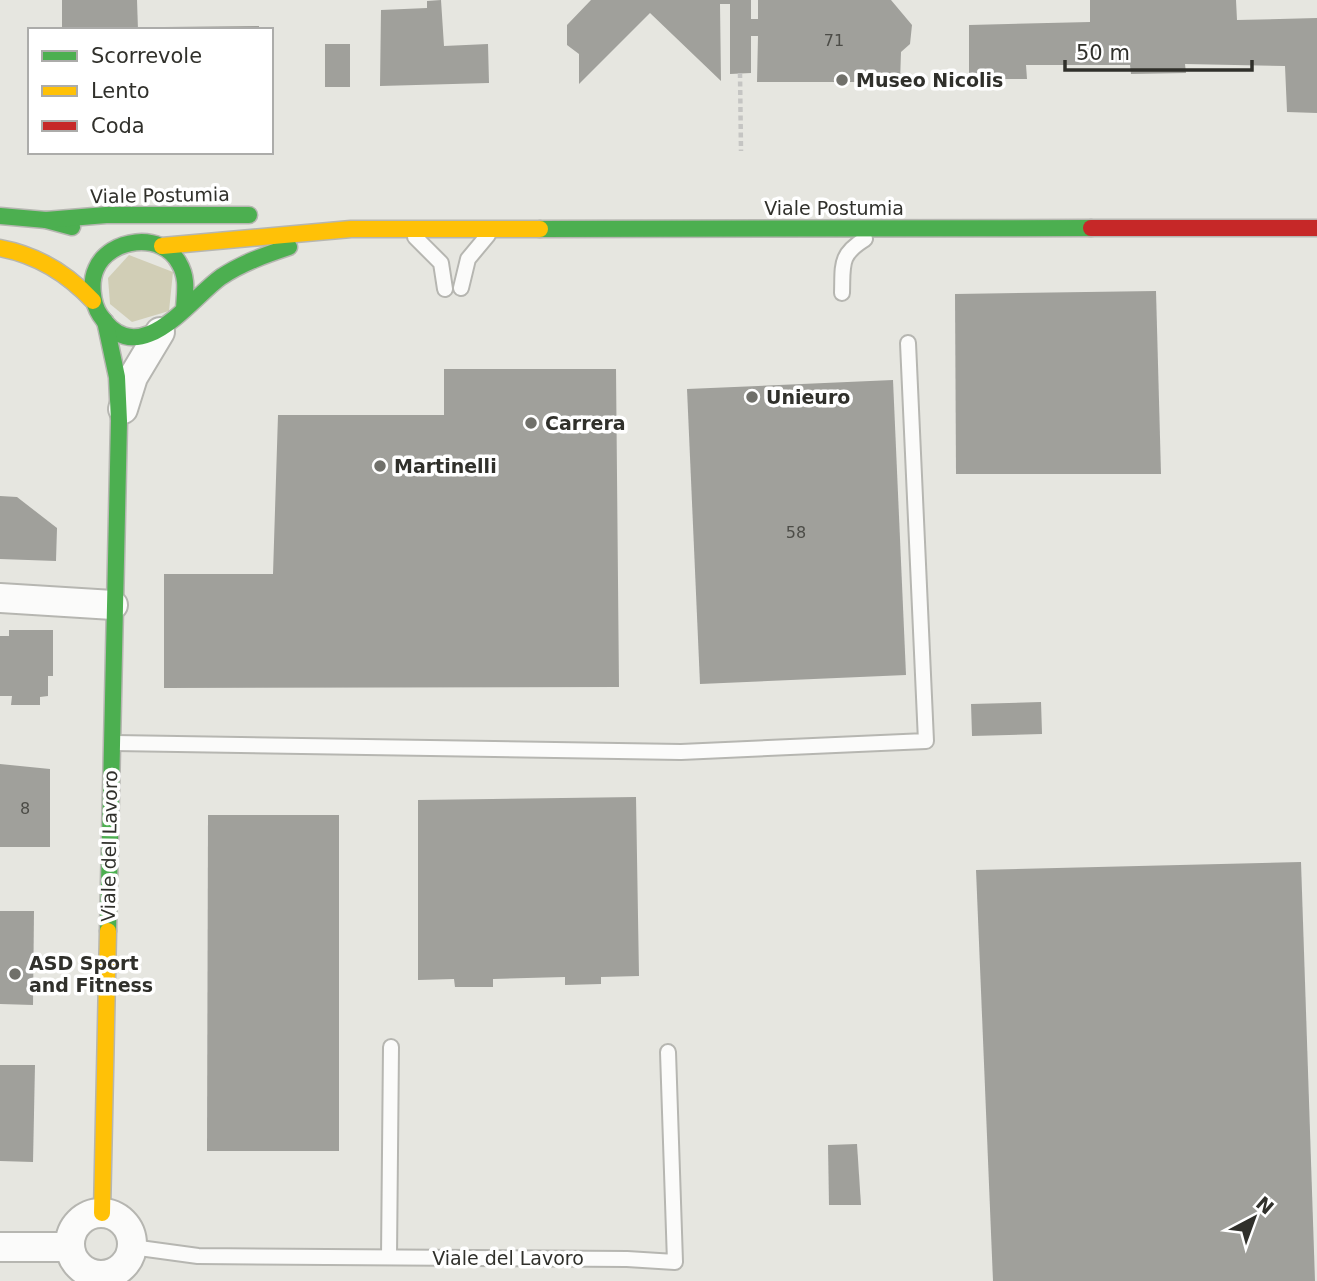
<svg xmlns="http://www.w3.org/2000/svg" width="1317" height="1281" viewBox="0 0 1317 1281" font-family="'DejaVu Sans',sans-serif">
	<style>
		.green { fill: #d1ceb6 }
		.building { fill: #a0a09b }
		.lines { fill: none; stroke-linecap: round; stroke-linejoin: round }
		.lane-casing { stroke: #b6b6b1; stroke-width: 18 }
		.street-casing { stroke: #b6b6b1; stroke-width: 32 }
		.fast-casing { stroke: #b6b6b1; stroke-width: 19 }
		.slow-casing { stroke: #b6b6b1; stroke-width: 19 }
		.jam-casing { stroke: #b6b6b1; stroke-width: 19 }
		.path { stroke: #c5c5c3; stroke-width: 4.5; stroke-dasharray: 5 3.5; stroke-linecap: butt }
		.lane { stroke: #fbfbfa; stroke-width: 14 }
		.street { stroke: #fbfbfa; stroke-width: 28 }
		.fast { stroke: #4caf50; stroke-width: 16 }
		.slow { stroke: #ffc107; stroke-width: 16 }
		.jam { stroke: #c62828; stroke-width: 16 }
		.poi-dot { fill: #70706a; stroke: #fff; stroke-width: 2.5 }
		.labels { text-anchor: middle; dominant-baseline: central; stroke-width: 7; stroke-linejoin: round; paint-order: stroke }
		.number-label { font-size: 16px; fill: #4c4c47 }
		.poi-label { font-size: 19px; font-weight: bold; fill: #30302b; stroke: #fff; text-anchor: start }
		.street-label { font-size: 19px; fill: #30302b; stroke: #fff }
	</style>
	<rect width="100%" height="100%" fill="#e6e6e0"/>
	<path class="green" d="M129 255 173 272 169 311 132 322 110 304 108 278Z"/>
	<g class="building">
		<path d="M62 0H137L138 30H62Z"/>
		<path d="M441 0 444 46 488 44 489 83 380 86 381 10 427 8V1Z"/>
		<path d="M591 0H751V19H758V0H891L912 25 910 44 901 52 900 82H757L758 36H751V73L730 74V4H720L721 81 650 13 579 84V54L567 45V25Z"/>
		<path d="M1090 0H1236L1237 20 1317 18V113L1287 112 1285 66 1185 64 1186 73 1131 74 1130 65H1026L1027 79H969V25L1090 22Z"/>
		<path d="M259 26V30H164V27Z"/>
		<rect x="325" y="44" width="25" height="43"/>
		<path d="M1156 291 1161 474H956L955 294Z"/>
		<path d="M444 369H616L619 687 164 688V574H273L278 415H444Z"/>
		<path d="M893 380 906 675 700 684 687 389Z"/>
		<path d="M0 496 17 497 57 528 56 561 0 559Z"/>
		<path d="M9 630H53V676H48V696L40 697V705H11L12 696H0V636H9Z"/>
		<path d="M1041 702 1042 734 972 736 971 704Z"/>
		<path d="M0 764 50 769V847H0Z"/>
		<path d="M636 797 639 976 601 977V984L565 985V977L493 979V987H455L454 979 418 980V800Z"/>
		<path d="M208 815H339V1151H207Z"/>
		<path d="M1301 862 1315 1281H993L976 870Z"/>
		<path d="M0 911H34L33 1005 0 1004Z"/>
		<path d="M0 1065H35L33 1162 0 1161Z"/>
		<path d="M857 1144 861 1205H829L828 1145Z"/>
	</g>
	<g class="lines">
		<g class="lane-casing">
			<g id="lane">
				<path d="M415 237 441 263 445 289"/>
				<path d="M461 288 468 259 488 235"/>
				<path d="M842 293C843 265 839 255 865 239"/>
				<path d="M115 743 681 752 926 741 908 343"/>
				<path d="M132 1247 198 1256 627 1259 675 1262 668 1052"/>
				<path d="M389 1257 391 1047"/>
			</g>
		</g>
		<g class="street-casing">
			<g id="street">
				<path d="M123 409 133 377 160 332"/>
				<path d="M0 598 113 605"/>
				<circle cx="101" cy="1244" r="31"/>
				<path d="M0 1247H70"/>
			</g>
		</g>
		<g class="fast-casing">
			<g id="fast">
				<path d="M0 216 46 220 72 227"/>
				<path d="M46 220 106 215H249"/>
				<path d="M540 229 1091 228"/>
				<path d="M184 309C185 292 188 278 179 263 162 231 109 238 96 269 90 282 92 303 100 315 139 374 190 299 221 277 242 263 265 255 289 247"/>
				<path d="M105 321 117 377 119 421 108 931"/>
			</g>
		</g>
		<g class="slow-casing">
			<g id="slow">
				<path d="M162 246 351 229H540"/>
				<path d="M0 248C38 255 67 273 93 301"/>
				<path d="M102 1213 108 931"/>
			</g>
		</g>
		<g class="jam-casing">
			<path id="jam" d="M1091 228H1317"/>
		</g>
		<path class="path" d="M740 73 741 151"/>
		<use href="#lane" class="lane"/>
		<use href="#street" class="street"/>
		<use href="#fast" class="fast"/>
		<use href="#slow" class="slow"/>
		<use href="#jam" class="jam"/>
	</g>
	<g class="poi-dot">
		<circle cx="842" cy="80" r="7"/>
		<circle cx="752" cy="397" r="7"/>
		<circle cx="531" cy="423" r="7"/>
		<circle cx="380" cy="466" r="7"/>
		<circle cx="15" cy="974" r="7"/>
	</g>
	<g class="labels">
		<g class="number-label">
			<text x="834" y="40">71</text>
			<text x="796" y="532">58</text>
			<text x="25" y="808">8</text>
		</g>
		<g class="poi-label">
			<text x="856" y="80">Museo Nicolis</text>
			<text x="766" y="397">Unieuro</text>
			<text x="545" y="423">Carrera</text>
			<text x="394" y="466">Martinelli</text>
			<text x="29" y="963">ASD Sport<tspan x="29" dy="22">and Fitness</tspan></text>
		</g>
		<g class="street-label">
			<text transform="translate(160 195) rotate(-1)">Viale Postumia</text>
			<text x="834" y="208">Viale Postumia</text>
			<text transform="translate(109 846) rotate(-89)">Viale del Lavoro</text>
			<text x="508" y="1258">Viale del Lavoro</text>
		</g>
	</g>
	<rect x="28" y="28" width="245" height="126" fill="#ffffff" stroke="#acacaa" stroke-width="2"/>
	<rect x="42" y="51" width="35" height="10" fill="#4caf50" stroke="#acacaa" stroke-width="2"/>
	<text x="91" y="63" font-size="21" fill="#30302b">Scorrevole</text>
	<rect x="42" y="86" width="35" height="10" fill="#ffc107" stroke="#acacaa" stroke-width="2"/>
	<text x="91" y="98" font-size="21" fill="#30302b">Lento</text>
	<rect x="42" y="121" width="35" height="10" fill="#c62828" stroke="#acacaa" stroke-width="2"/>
	<text x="91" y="133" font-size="21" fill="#30302b">Coda</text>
	<g transform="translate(1254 1218) rotate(41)" stroke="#ffffff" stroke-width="5" paint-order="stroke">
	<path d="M0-5L12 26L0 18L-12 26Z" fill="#30302b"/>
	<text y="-10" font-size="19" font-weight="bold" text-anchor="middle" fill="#30302b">N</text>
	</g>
	<path d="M1065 60v10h187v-10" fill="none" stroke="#30302b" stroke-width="3.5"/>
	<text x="1076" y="60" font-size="21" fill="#30302b" stroke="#ffffff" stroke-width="5" paint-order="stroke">50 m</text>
</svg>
